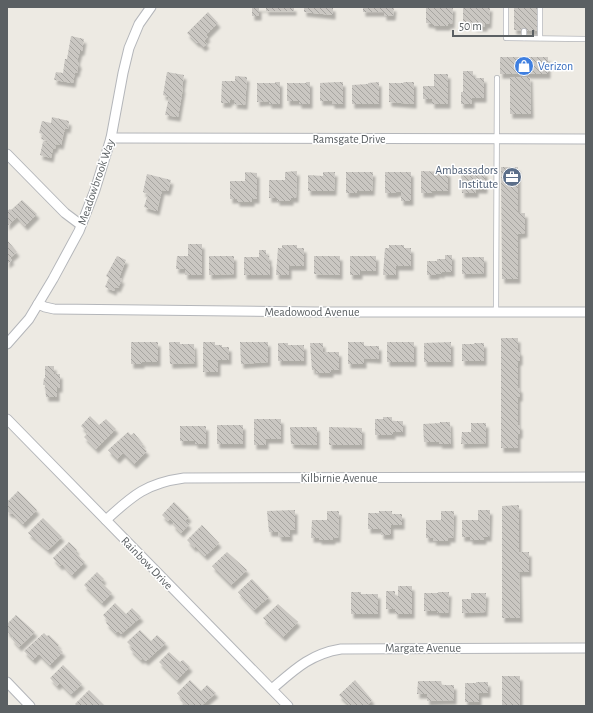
<svg xmlns="http://www.w3.org/2000/svg" width="593" height="713" viewBox="0 0 593 713" font-family="'Alegreya Sans',sans-serif">
	<style>
		.building { fill: url(#building-back-hatch); filter: url(#shadow) }
		.lines { fill: none; stroke-linecap: round; stroke-linejoin: round }
		.service-casing { stroke: #b4b6ba; stroke-width: 6 }
		.minor-casing { stroke: #b4b6ba; stroke-width: 11 }
		.service { stroke: #fff; stroke-width: 4.5 }
		.minor { stroke: #fff; stroke-width: 9 }
		.labels { text-anchor: middle; dominant-baseline: central; stroke-width: 3; stroke-linejoin: round; paint-order: stroke }
		.shop-label { font-size: 12px; fill: #366cbe; stroke: #fff; text-anchor: start }
		.street-label { font-size: 12px; fill: #5b6063; stroke: #fff }
		.service-label { font-size: 12px; fill: #4e5e75; stroke: #fff; text-anchor: end }
	</style>
	<defs>
		<pattern id="building-back-hatch" width="6" height="6" patternUnits="userSpaceOnUse"><rect width="6" height="6" fill="#cac7c2"/><path d="M-1 5l2 2M0 0l6 6M5-1l2 2" fill="none" stroke="#a7a5a1"/></pattern>
		<filter id="shadow"><feDropShadow dx="2.5" dy="4.5" stdDeviation="1" flood-color="#0004"/></filter>
	</defs>
	<rect width="100%" height="100%" fill="#edeae3"/>
	<g class="building">
		<path d="M252 7H294V11H266V8H259V16H252Z"/>
		<path d="M304 7H333V15L304 12Z"/>
		<path d="M363 7H394L393 16H384V12H363Z"/>
		<path d="M426 7H453L452 24H448V26H433V24L426 23Z"/>
		<path d="M463 7H490L489 24H485V27H474V24H463Z"/>
		<path d="M514 7H538V31L514 30Z"/>
		<path d="M208 12 218 23 206 35 208 37 204 41 207 44 203 47 198 42 197 43 187 33Z"/>
		<path d="M71 36 84 39 82 51H80L77 61 79 64V66L78 67 77 73 75 72 73 83 54 80 56 72 63 73 65 59H67Z"/>
		<rect x="500" y="57" width="48" height="17"/>
		<path d="M463 71H473V78H484V98H472V104H461V92H463Z"/>
		<path d="M167 72 184 75 182 88H183L178 117 165 115 169 97 163 95Z"/>
		<path d="M434 74H448V104H432V99H423V86H434Z"/>
		<path d="M235 76 247 77 245 105 234 104 235 100H230L229 103H221L222 81H235Z"/>
		<path d="M510 77H530L531 114H510Z"/>
		<path d="M275 82H280V104H269V101L257 102V83H275Z"/>
		<path d="M306 82H310V104H299V101H287V83H306Z"/>
		<path d="M338 82H343V104H332V101H320V83Z"/>
		<path d="M379 82V104H352V85L368 84V83Z"/>
		<path d="M404 82H414V104L389 102V83H403Z"/>
		<path d="M52 117 69 121 68 129 65 128 61 145 56 144 55 149 53 148 51 158 40 155 43 142 47 143 48 141 41 139 43 134 39 133 42 121 51 123Z"/>
		<path d="M501 167H518V213H525V233L518 234V279H502Z"/>
		<path d="M297 171 296 198H291V201H277V198H269V180H285V172Z"/>
		<path d="M421 171 448 172V191H432V193H421Z"/>
		<path d="M245 172 257 173V199H252V202H237V199H230V181H245Z"/>
		<path d="M323 172H335L334 191H308V175L323 176Z"/>
		<path d="M346 172H373L372 191H357V193H346Z"/>
		<path d="M385 172H411V201H401V192H396V193H385Z"/>
		<path d="M473 172H485V189H476V193H462L461 173H473Z"/>
		<path d="M147 174 171 180 168 191 162 190 157 211 144 207 148 194 143 192Z"/>
		<path d="M22 200 37 214 25 226 17 217 7 226V211L10 209 11 210Z"/>
		<path d="M7 240 17 252 10 258 12 260 7 264Z"/>
		<path d="M188 244H202V275H185V269H176L177 256H188Z"/>
		<path d="M282 245H297V248H304V266H289V275H276L278 248H282Z"/>
		<path d="M389 245H404V248H411V266H396V275H383L385 248H389Z"/>
		<path d="M259 250H266V256H269V262H270V275H244V257H259Z"/>
		<path d="M445 255H452V272H442V274L437 273V275H427V261H437V259H445Z"/>
		<path d="M117 256 126 260 119 278 122 279 118 288 115 287 114 291 105 287 109 278 106 276Z"/>
		<path d="M209 256H234V274L209 275Z"/>
		<path d="M314 256H340V275L314 274Z"/>
		<path d="M350 256H376V271H360V275H350Z"/>
		<path d="M462 257H484V273L462 274Z"/>
		<path d="M501 338H518V351H520V361H518V388H520V397H518V425H520V434H518V448H501Z"/>
		<path d="M131 342H158V362H142V364H131Z"/>
		<path d="M169 342H180V344H194L195 363 170 364Z"/>
		<path d="M203 342H215V345H222V347H229V360H218V372H203Z"/>
		<path d="M240 342H268V362L241 364Z"/>
		<path d="M348 342H364V346H379V359L364 358V364H348Z"/>
		<rect x="387" y="342" width="27" height="20"/>
		<path d="M451 342V362H424V343Z"/>
		<path d="M278 343H288V345H304V361H278Z"/>
		<path d="M310 343H323V352H339V370H331V373H316V370H312Z"/>
		<path d="M474 343H484V361H462V344H474Z"/>
		<path d="M45 366H54V374H60V388H57V397H46L45 385H43L44 378H45Z"/>
		<path d="M90 416 99 425 106 419 116 429 96 449 84 437 88 433 81 426Z"/>
		<path d="M383 417H392V421H403V432H393V435H375V419H383Z"/>
		<path d="M254 419H281V439H266V445H254Z"/>
		<path d="M440 422H450L451 444H439L440 442H424L423 424 440 423Z"/>
		<path d="M471 423H486V443L461 444 462 432H471Z"/>
		<rect x="217" y="425" width="26" height="19"/>
		<path d="M180 426H206V444H195V441H180Z"/>
		<path d="M290 427H317V445L291 444Z"/>
		<path d="M329 427 362 428V445H329Z"/>
		<path d="M128 432 131 435 134 433 143 444 141 446 147 451 134 464 123 453 117 459 108 450Z"/>
		<path d="M18 491 37 510 23 524 12 513 11 514 7 511V502Z"/>
		<path d="M174 502 189 517 185 521 189 524 181 533 173 525 174 523 170 519 168 521 162 515Z"/>
		<path d="M519 505V552H529V572H519L520 618H502V506Z"/>
		<path d="M295 510V530H290V537H279L278 532H269L267 511Z"/>
		<path d="M478 510H490L489 537H484V540H470V537H462V520H478Z"/>
		<path d="M327 511H339L338 538H333V540H319V538H311L312 520H327Z"/>
		<path d="M379 511H392V514H402V525H391V535H381V529H368V513H379Z"/>
		<path d="M441 511H454L453 538H448V541H433L434 538H426V520H441Z"/>
		<path d="M43 518 62 537 48 550 28 533Z"/>
		<path d="M202 525 219 543 205 556 195 546 194 548 187 540Z"/>
		<path d="M69 542 77 550 75 552 85 562 72 575 62 564 60 566 53 558Z"/>
		<path d="M227 552 247 570 231 585 212 566Z"/>
		<path d="M97 572 104 579 101 582 112 593 102 603 84 585Z"/>
		<path d="M252 579 269 597 254 610 238 592Z"/>
		<path d="M398 586H412V614H395V609H386V591H395V596H398Z"/>
		<path d="M351 592H361V594H378V614H351Z"/>
		<path d="M438 592H449L448 613H437V611H424V593H438Z"/>
		<path d="M471 593H486L485 612 462 613V599H471Z"/>
		<path d="M115 603 126 614 132 608 141 617 121 634 118 631 116 633 106 623 108 621 103 615Z"/>
		<path d="M278 604 298 622 283 637 263 618Z"/>
		<path d="M16 615 35 632 19 647 12 639 13 637 7 631V624Z"/>
		<path d="M140 630 151 641 157 635 166 643 146 661 142 658 141 660 130 649 132 647 127 642Z"/>
		<path d="M44 633 47 636 49 635 59 645 57 647 63 652 50 665 39 654 33 660 24 651Z"/>
		<path d="M169 652 180 662 183 660 190 667 177 680 159 662Z"/>
		<path d="M63 665 82 684 71 694 60 683 57 686 50 678Z"/>
		<rect x="502" y="676" width="18" height="30"/>
		<path d="M190 680 201 691 207 685 216 693 201 706H186L180 700 182 698 177 693Z"/>
		<path d="M355 680 372 700 367 706H350L339 695Z"/>
		<path d="M418 681H441L442 685H454V700L427 701V694H417Z"/>
		<path d="M476 682H488V693H479V702H465V683H476Z"/>
		<path d="M89 690 105 706H77L75 704Z"/>
	</g>
	<g class="lines">
		<g class="service-casing">
			<g id="service">
				<path d="M506 7V38L586 39"/>
				<path d="M524 38V31"/>
				<path d="M540 38V7"/>
				<path d="M496 311 497 78"/>
			</g>
		</g>
		<g class="minor-casing">
			<g id="minor">
				<path d="M111 138 586 139"/>
				<path d="M7 154 65 213 81 225"/>
				<path d="M38 304 45 307 54 309 315 312H586"/>
				<path d="M7 344 29 319 53 279 79 231 95 190 111 138 123 73 129 48 139 24 151 7"/>
				<path d="M7 419 288 706"/>
				<path d="M106 520C133 495 147 483 184 478L586 477"/>
				<path d="M7 682 30 706"/>
				<path d="M272 689C294 670 310 654 341 649L586 648"/>
			</g>
		</g>
		<use href="#service" class="service"/>
		<use href="#minor" class="minor"/>
	</g>
	<defs>
		<g id="shop-disc" transform="scale(1)"><circle r="9.5" fill="#3f7fe0" stroke="#fff"/><path d="M-5-2.5h2.3a2.7 3.5 0 0 1 5.4 0H5L5.5 6h-11ZM-1.5-2.5h3a1.5 2.3 0 0 0-3 0Z" fill="#fff"/></g>
		<g id="office-disc" transform="scale(1)"><circle r="9.5" fill="#5c6f8a" stroke="#fff"/><path d="M-6-3h4V-5.5h4V-3h4V5H-6ZM-1-4.5V-3h2v-1.5ZM-6 0V1H6V0Z" fill="#fff"/></g>
	</defs>
	<g fill-rule="evenodd">
		<use href="#shop-disc" x="524" y="66"/>
		<use href="#office-disc" x="512" y="177"/>
	</g>
	<g class="labels">
		<g class="shop-label">
			<text x="538" y="66">Verizon</text>
		</g>
		<g class="street-label">
			<text x="349" y="139">Ramsgate Drive</text>
			<text transform="translate(96 182) rotate(-71)">Meadowbrook Way</text>
			<text x="312" y="312">Meadowood Avenue</text>
			<text x="339" y="478">Kilbirnie Avenue</text>
			<text transform="translate(147 563) rotate(46)">Rainbow Drive</text>
			<text x="423" y="648">Margate Avenue</text>
		</g>
		<g class="service-label">
			<text x="498" y="170">Ambassadors<tspan x="498" dy="14">Institute</tspan></text>
		</g>
	</g>
	<rect width="593" height="713" fill="none" stroke="#5b6063" stroke-width="16"/>
	<path d="M453 30v6h80v-6" fill="none" stroke="#5b6063" stroke-width="2"/>
	<text x="459" y="30" font-size="12" fill="#5b6063" stroke="#ffffff" stroke-width="3" paint-order="stroke">50 m</text>
</svg>
